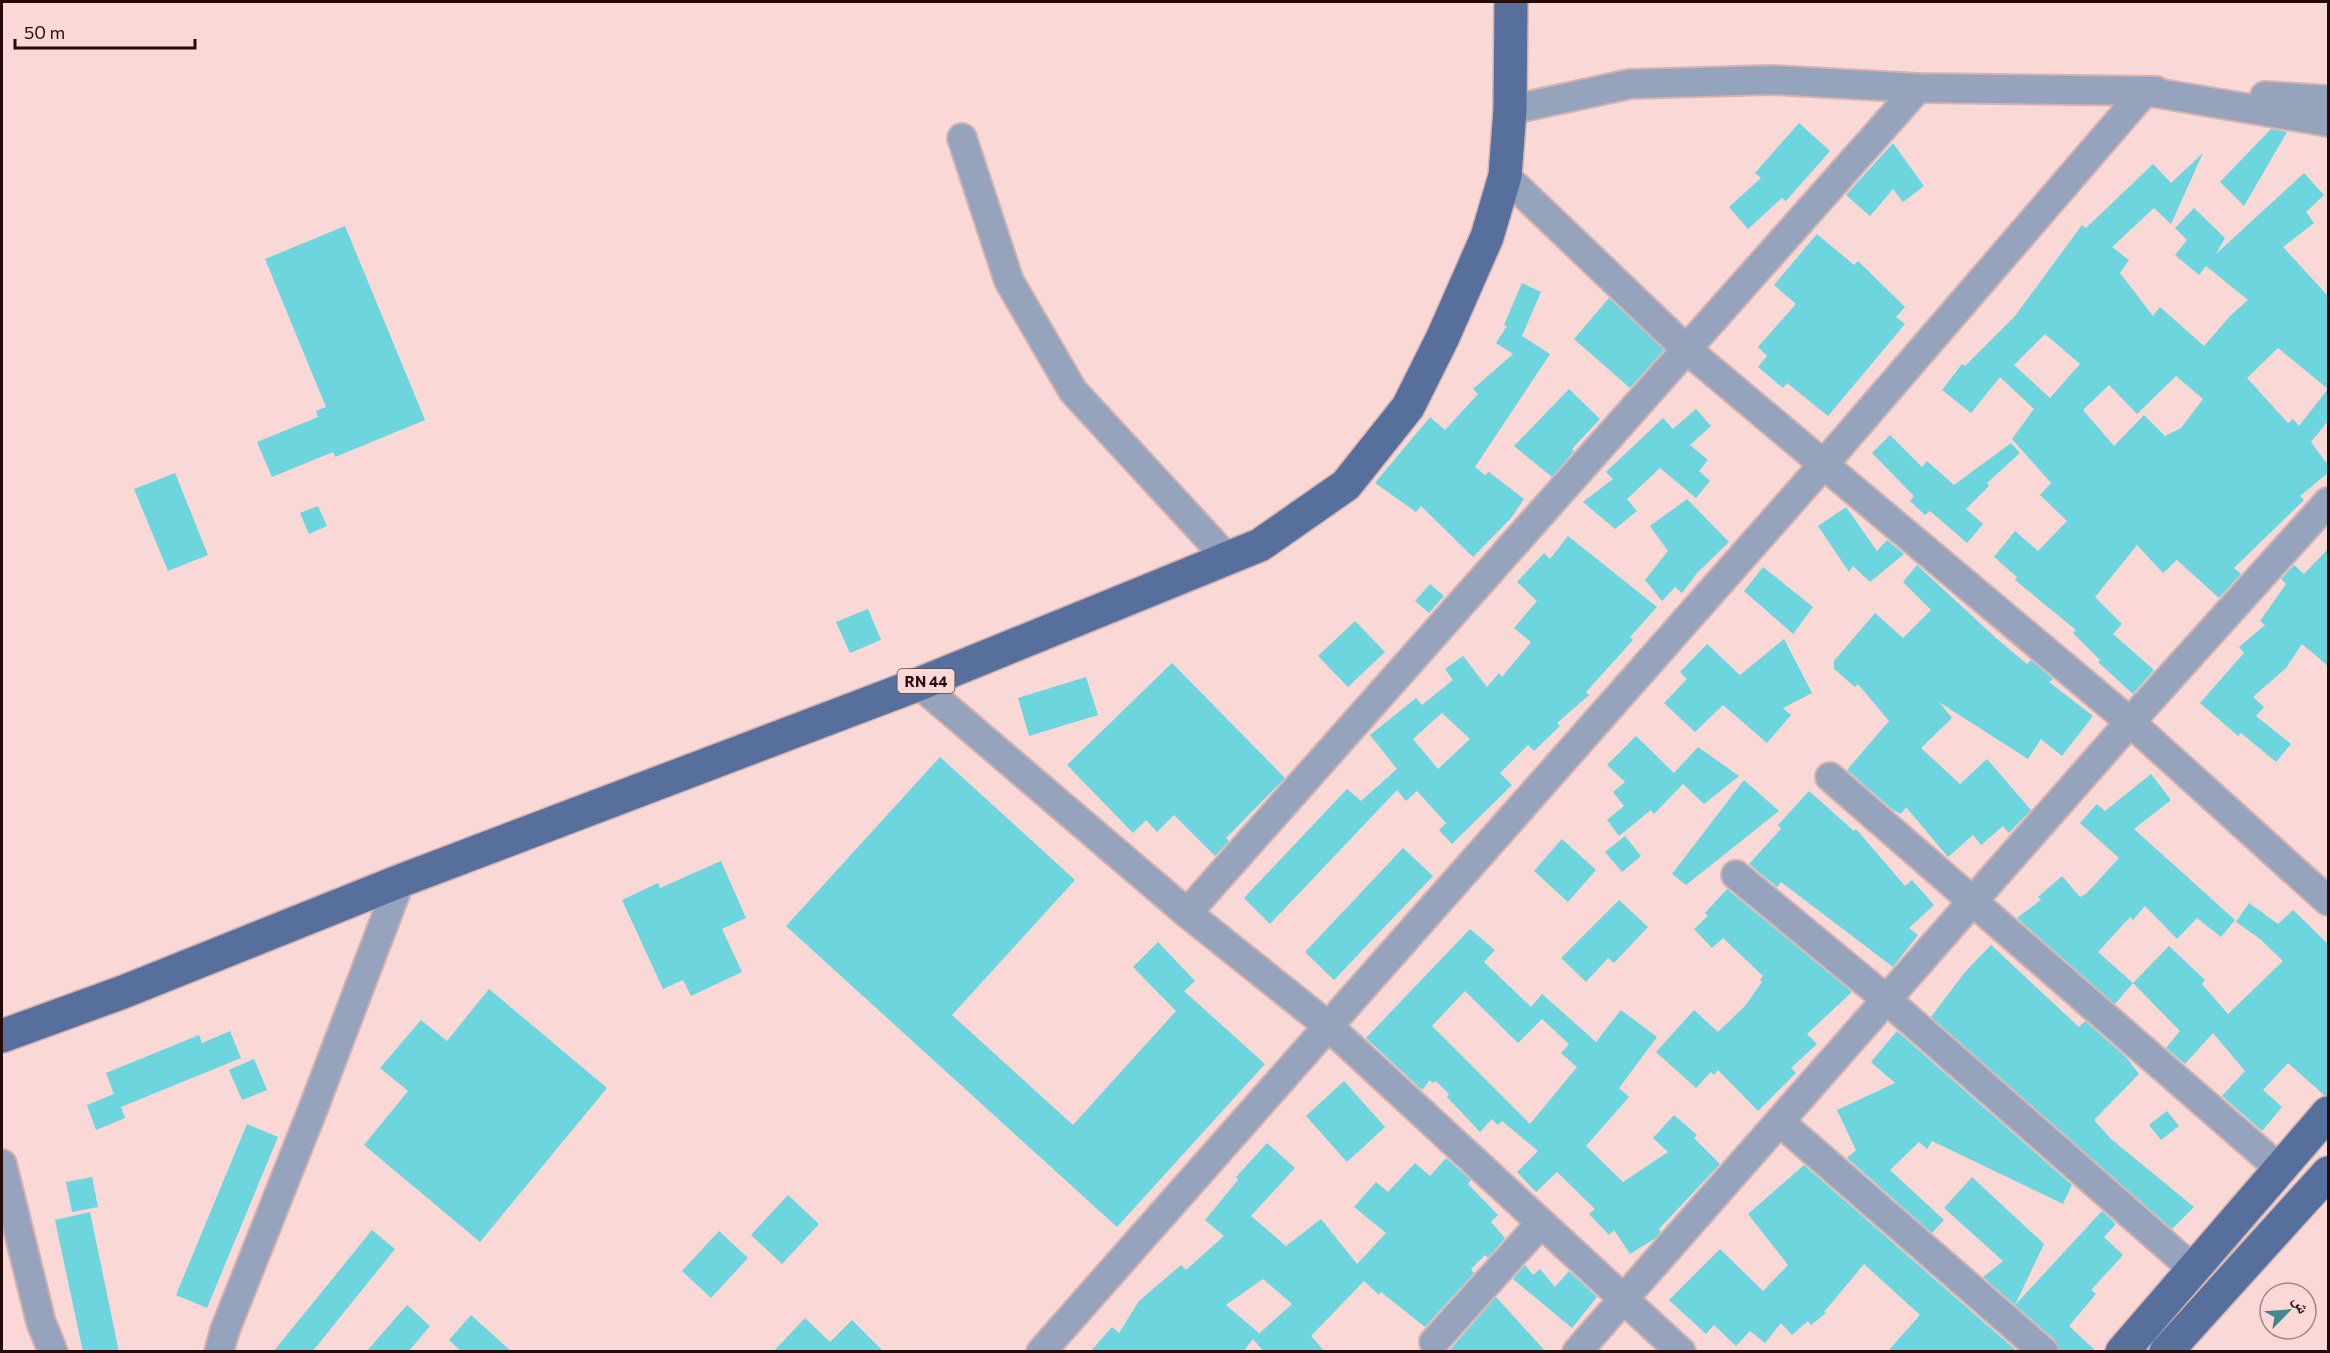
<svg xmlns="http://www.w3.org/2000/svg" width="2330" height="1353" viewBox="0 0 2330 1353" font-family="Commissioner,'Noto Naskh Arabic',sans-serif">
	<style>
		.building { fill: #6cd5de; fill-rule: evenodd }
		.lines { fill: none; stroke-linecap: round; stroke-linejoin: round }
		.minor-casing { stroke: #d3b3b1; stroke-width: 32 }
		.major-casing { stroke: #d3b3b1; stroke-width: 36 }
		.minor { stroke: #95a3bd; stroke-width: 28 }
		.major { stroke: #566f9d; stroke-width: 33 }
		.labels { text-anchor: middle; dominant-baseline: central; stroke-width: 4.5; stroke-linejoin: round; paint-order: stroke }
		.shield { fill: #f9d8d6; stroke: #654848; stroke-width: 1.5 }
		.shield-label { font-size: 15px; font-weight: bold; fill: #260b0b }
	</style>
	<rect width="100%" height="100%" fill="#f9d8d6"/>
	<g class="building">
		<path d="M1799 123 1830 151 1786 201 1782 198 1748 229 1729 207 1761 178 1755 173Z"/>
		<path d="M2271 129 2287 132 2244 206 2220 182Z"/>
		<path d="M1893 143 1924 186 1903 202 1893 189 1870 216 1846 195Z"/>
		<path d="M2203 153 2171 224 2154 208 2112 247 2129 260 2120 273 2153 316 2160 307 2204 346 2231 315 2248 300 2206 266 2199 275 2175 255 2187 240 2175 228 2194 208 2225 238 2216 254 2304 173 2324 195 2306 212 2314 223 2283 247 2328 296V421L2311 442 2328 465V473L2300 496 2304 500 2234 568 2241 574 2219 598 2177 560 2163 573 2137 545 2095 597 2122 624 2113 634 2154 670 2133 694 2098 662 2100 660 2073 633 2076 630 2015 580 2017 577 1994 557 2015 531 2038 551 2067 521 2040 495 2051 483 2012 439 2034 409 2000 377 1971 413 1942 390 1962 364 1965 366 2015 316 2082 225 2086 228 2153 164 2171 183ZM2045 334 2080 364 2050 398 2014 365ZM2278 348 2328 389 2299 426 2293 419 2288 423 2247 378ZM2176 376 2203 399 2181 428 2165 436 2144 415 2114 446 2083 410 2109 385 2137 414Z"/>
		<path d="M345 226 425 420 335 457 333 452 272 477 257 442 318 417 316 411 326 407 265 259Z"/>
		<path d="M1817 234 1854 265 1858 261 1905 307 1896 317 1905 324 1828 416 1787 383 1783 388 1758 367 1767 356 1758 347 1796 304 1774 285Z"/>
		<path d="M1522 283 1541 292 1522 336 1550 354 1475 467 1485 475 1489 472 1524 499 1511 518 1473 557 1421 506 1416 512 1375 483 1430 417 1445 430 1478 394 1473 389 1513 354 1496 343 1507 326 1504 325Z"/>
		<path d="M1609 298 1664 350 1630 388 1574 339Z"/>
		<path d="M1569 389 1600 419 1572 449 1574 451 1552 477 1514 446Z"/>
		<path d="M1696 409 1711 426 1690 445 1708 460 1699 471 1710 481 1696 498 1660 468 1627 499 1637 511 1615 529 1583 502 1613 479 1606 472 1663 418 1673 429Z"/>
		<path d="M1890 435 1922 467 1927 461 1954 485 2011 443 2020 453 1987 483 1989 486 1966 509 1983 524 1967 543 1930 511 1925 515 1910 501 1914 496 1872 453Z"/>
		<path d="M175 473 208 555 168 571 134 489Z"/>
		<path d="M1687 499 1729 542 1697 573 1682 593 1675 587 1662 601 1645 580 1668 551 1650 526Z"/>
		<path d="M318 506 327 526 309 534 300 513Z"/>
		<path d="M1846 507 1877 551 1887 540 1904 554 1870 582 1853 566 1849 572 1818 526Z"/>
		<path d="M1568 536 1657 607 1630 637 1633 640 1586 692 1589 695 1557 723 1560 726 1534 751 1528 745 1500 773 1512 785 1452 844 1439 830 1446 823 1417 791 1406 801 1397 790 1270 924 1244 898 1347 789 1361 801 1397 769 1370 735 1416 698 1422 705 1453 680 1445 669 1463 656 1487 687 1499 673 1502 677 1531 642 1514 628 1537 601 1517 582 1544 553 1550 559ZM1442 713 1470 739 1438 769 1413 739Z"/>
		<path d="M2328 549V666L2302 644 2286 668 2253 697 2264 707 2256 716 2291 744 2276 762 2241 733 2238 736 2200 703 2244 653 2239 647 2265 625 2260 621 2286 584 2281 579 2294 565 2304 574Z"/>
		<path d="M1917 565 1997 639 2027 664 2031 660 2053 679 2049 682 2093 716 2062 756 2041 739 2028 759 1939 702 1952 718 1921 748 1960 784 1987 759 2031 810 2009 833 2003 826 1981 845 1973 835 1948 857 1906 807 1901 814 1893 810 1847 770 1889 721 1858 684 1855 687 1834 669V661L1875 613 1903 638 1931 610 1903 582Z"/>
		<path d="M1763 567 1813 607 1793 634 1744 591Z"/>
		<path d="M1430 584 1444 596 1429 613 1415 601Z"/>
		<path d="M868 609 881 640 850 653 836 622Z"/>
		<path d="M1355 621 1385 652 1348 687 1318 656Z"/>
		<path d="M1784 639 1812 693 1783 708 1791 715 1767 743 1723 705 1695 732 1664 703 1687 679 1680 672 1707 644 1740 675Z"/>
		<path d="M1172 663 1285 778 1226 838 1229 841 1215 856 1174 815 1157 832 1146 820 1133 833 1067 765Z"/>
		<path d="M1086 677 1098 715 1029 736 1018 698Z"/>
		<path d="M1636 736 1674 773 1698 747 1739 776 1704 804 1683 784 1654 814 1651 810 1619 836 1607 820 1624 806 1613 792 1625 782 1607 765Z"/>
		<path d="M940 757 1075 880 952 1015 1073 1125 1176 1011 1133 967 1158 942 1195 981 1184 991 1265 1064 1117 1227 786 926Z"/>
		<path d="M2151 774 2171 800 2134 829 2235 920 2221 937 2197 918 2177 939 2145 906 2133 920 2130 917 2098 952 2133 983 2115 1004 2017 918 2041 900 2038 897 2062 876 2080 897 2086 894 2119 858 2080 823 2097 804 2105 811Z"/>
		<path d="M1744 780 1779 811 1686 885 1672 874Z"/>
		<path d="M1809 791 1854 831 1856 829 1905 886 1912 880 1934 905 1909 928 1918 935 1893 967 1781 882 1777 887 1749 864 1781 829 1778 825Z"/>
		<path d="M1625 836 1641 856 1622 872 1605 852Z"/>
		<path d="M1562 839 1596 870 1568 902 1534 871Z"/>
		<path d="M1403 848 1433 876 1334 980 1305 952Z"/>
		<path d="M721 861 746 918 722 929 742 972 691 996 683 980 663 989 622 900 658 883 660 888Z"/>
		<path d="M1727 889 1852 992 1807 1034 1817 1044 1791 1068 1796 1073 1758 1111 1718 1070 1714 1075 1711 1072 1696 1088 1656 1052 1694 1010 1718 1032 1745 1006 1762 982 1760 980 1763 976 1723 938 1712 948 1694 929 1708 916 1705 913Z"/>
		<path d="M1619 900 1648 927 1614 963 1608 958 1586 982 1561 958Z"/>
		<path d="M2249 903 2278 924 2293 910 2328 944V1095H2324L2288 1063 2263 1090 2282 1107 2262 1131 2222 1096 2245 1071 2213 1033 2185 1064 2166 1048 2180 1031 2133 983 2169 946 2205 980 2202 984 2228 1014 2283 961 2259 938 2236 922Z"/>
		<path d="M1470 929 1495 950 1484 962 1531 1007 1542 994 1596 1042 1621 1010 1657 1037 1619 1088 1629 1097 1586 1146 1623 1182 1668 1152 1653 1138 1674 1115 1697 1135 1694 1138 1720 1164 1659 1229 1661 1232 1654 1239 1630 1254 1614 1230 1609 1235 1589 1214 1595 1209 1557 1172 1536 1192 1517 1172 1538 1151 1502 1121 1498 1125 1492 1119 1480 1132 1447 1097 1449 1094 1436 1081 1433 1083 1430 1080 1422 1090 1366 1038ZM1465 991 1518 1043 1542 1019 1569 1044 1561 1053 1577 1067 1530 1124 1432 1026Z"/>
		<path d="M1991 945 2079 1027 2085 1021 2126 1057 2139 1074 2094 1120 2111 1139 2194 1207 2172 1229 1931 1017 1965 972Z"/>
		<path d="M489 989 607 1088 480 1242 364 1145 408 1091 380 1068 421 1020 447 1041Z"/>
		<path d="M230 1031 241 1058 121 1107 125 1118 96 1130 87 1105 114 1094 106 1073 199 1035 202 1043Z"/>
		<path d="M1897 1031 2072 1185 2063 1204 1932 1141 1927 1149 1919 1142 1890 1170 1944 1220 1932 1233 1847 1158 1856 1150 1837 1110 1895 1083 1871 1062Z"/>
		<path d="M254 1059 267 1090 242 1100 229 1070Z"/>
		<path d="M1344 1081 1385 1127 1347 1162 1306 1116Z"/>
		<path d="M2167 1111 2179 1126 2161 1140 2149 1125Z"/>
		<path d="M247 1124 278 1137 207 1308 176 1295Z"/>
		<path d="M1267 1143 1295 1168 1251 1216 1286 1246 1321 1219 1357 1264 1386 1233 1354 1207 1376 1182 1388 1192 1415 1163 1430 1176 1446 1158 1471 1180 1468 1184 1498 1215 1491 1222 1505 1238 1488 1258 1485 1255 1471 1269 1474 1273 1425 1327 1381 1292 1379 1295 1364 1281 1311 1336 1325 1352H1264L1253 1339 1243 1352H1090L1112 1327 1119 1333 1139 1301 1181 1265 1186 1270 1224 1236 1205 1220 1238 1180 1236 1177ZM1263 1279 1292 1304 1254 1338 1259 1333 1226 1305Z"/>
		<path d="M1804 1165 2018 1352H1887L1920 1315 1864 1264 1824 1312 1826 1313 1811 1325 1808 1321 1792 1335 1781 1323 1765 1343 1750 1331 1736 1346 1714 1325 1706 1334 1669 1300 1720 1249 1763 1291 1788 1265 1748 1214Z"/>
		<path d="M92 1177 98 1207 72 1212 66 1182Z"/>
		<path d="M1972 1177 2044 1244 2015 1305 1983 1277 2003 1261 1944 1208Z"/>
		<path d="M788 1195 819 1224 782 1264 751 1235Z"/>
		<path d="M2102 1211 2116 1224 2104 1237 2123 1255 2091 1290 2096 1294 2069 1326 2097 1352H2060L2055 1340 2015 1305Z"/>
		<path d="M90 1212 119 1352H83L55 1220Z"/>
		<path d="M372 1230 395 1249 312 1352H273Z"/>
		<path d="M719 1231 748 1258 711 1298 682 1271Z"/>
		<path d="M1525 1265 1533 1275 1540 1269 1555 1287 1569 1271 1597 1297 1572 1328 1513 1279Z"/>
		<path d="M1496 1297 1546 1352H1448Z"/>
		<path d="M407 1305 430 1326 408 1352H366Z"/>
		<path d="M471 1315 512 1352H462L449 1340Z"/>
		<path d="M805 1318 830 1342 852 1320 884 1352H773Z"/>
	</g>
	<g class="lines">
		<g class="minor-casing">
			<g id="minor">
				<path d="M2265 96 2328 100"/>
				<path d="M1510 110 1630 84 1772 80 1918 88 2156 91"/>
				<path d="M962 138 1009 281 1073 391 1227 558"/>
				<path d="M1505 176 1685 348 2130 722 2328 901"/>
				<path d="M919 684 1187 913 1327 1025 1681 1352"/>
				<path d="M1830 777 2280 1169"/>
				<path d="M1736 875 1886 999 2193 1269"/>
				<path d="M1187 913 1918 88"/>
				<path d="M1780 1122 2044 1352"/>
				<path d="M2 1164 41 1322 53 1352"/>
				<path d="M1434 1342 1541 1223"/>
				<path d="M219 1352 225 1330 313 1109 400 881"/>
				<path d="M1041 1352 1824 464 2145 91 2328 122"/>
				<path d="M1577 1352 2130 722 2328 502"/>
			</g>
		</g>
		<g class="major-casing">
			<g id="major">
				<path d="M2 1036 123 992 400 881 919 684 1260 545 1346 485 1408 407 1443 337 1487 237 1505 176 1510 110 1511 2"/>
				<path d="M2122 1352 2328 1113"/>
				<path d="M2166 1352 2328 1173"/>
			</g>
		</g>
		<use href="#minor" class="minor"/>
		<use href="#major" class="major"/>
	</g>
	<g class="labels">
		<rect class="shield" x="897.5" y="669" width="57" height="24" rx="4.5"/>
		<g class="shield-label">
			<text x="926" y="681">RN 44</text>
		</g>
	</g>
	<rect width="2330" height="1353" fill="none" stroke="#260b0b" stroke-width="6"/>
	<g transform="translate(2288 1311) rotate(65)"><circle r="28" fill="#f9d8d6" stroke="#a58685" stroke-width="1.5"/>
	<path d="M0-4.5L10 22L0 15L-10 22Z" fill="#41898e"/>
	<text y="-9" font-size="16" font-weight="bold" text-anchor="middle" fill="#260b0b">ش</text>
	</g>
	<path d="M15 39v9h180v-9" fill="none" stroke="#260b0b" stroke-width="3"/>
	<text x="24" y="39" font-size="18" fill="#260b0b" stroke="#f9d8d6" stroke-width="4.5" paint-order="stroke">50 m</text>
</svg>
